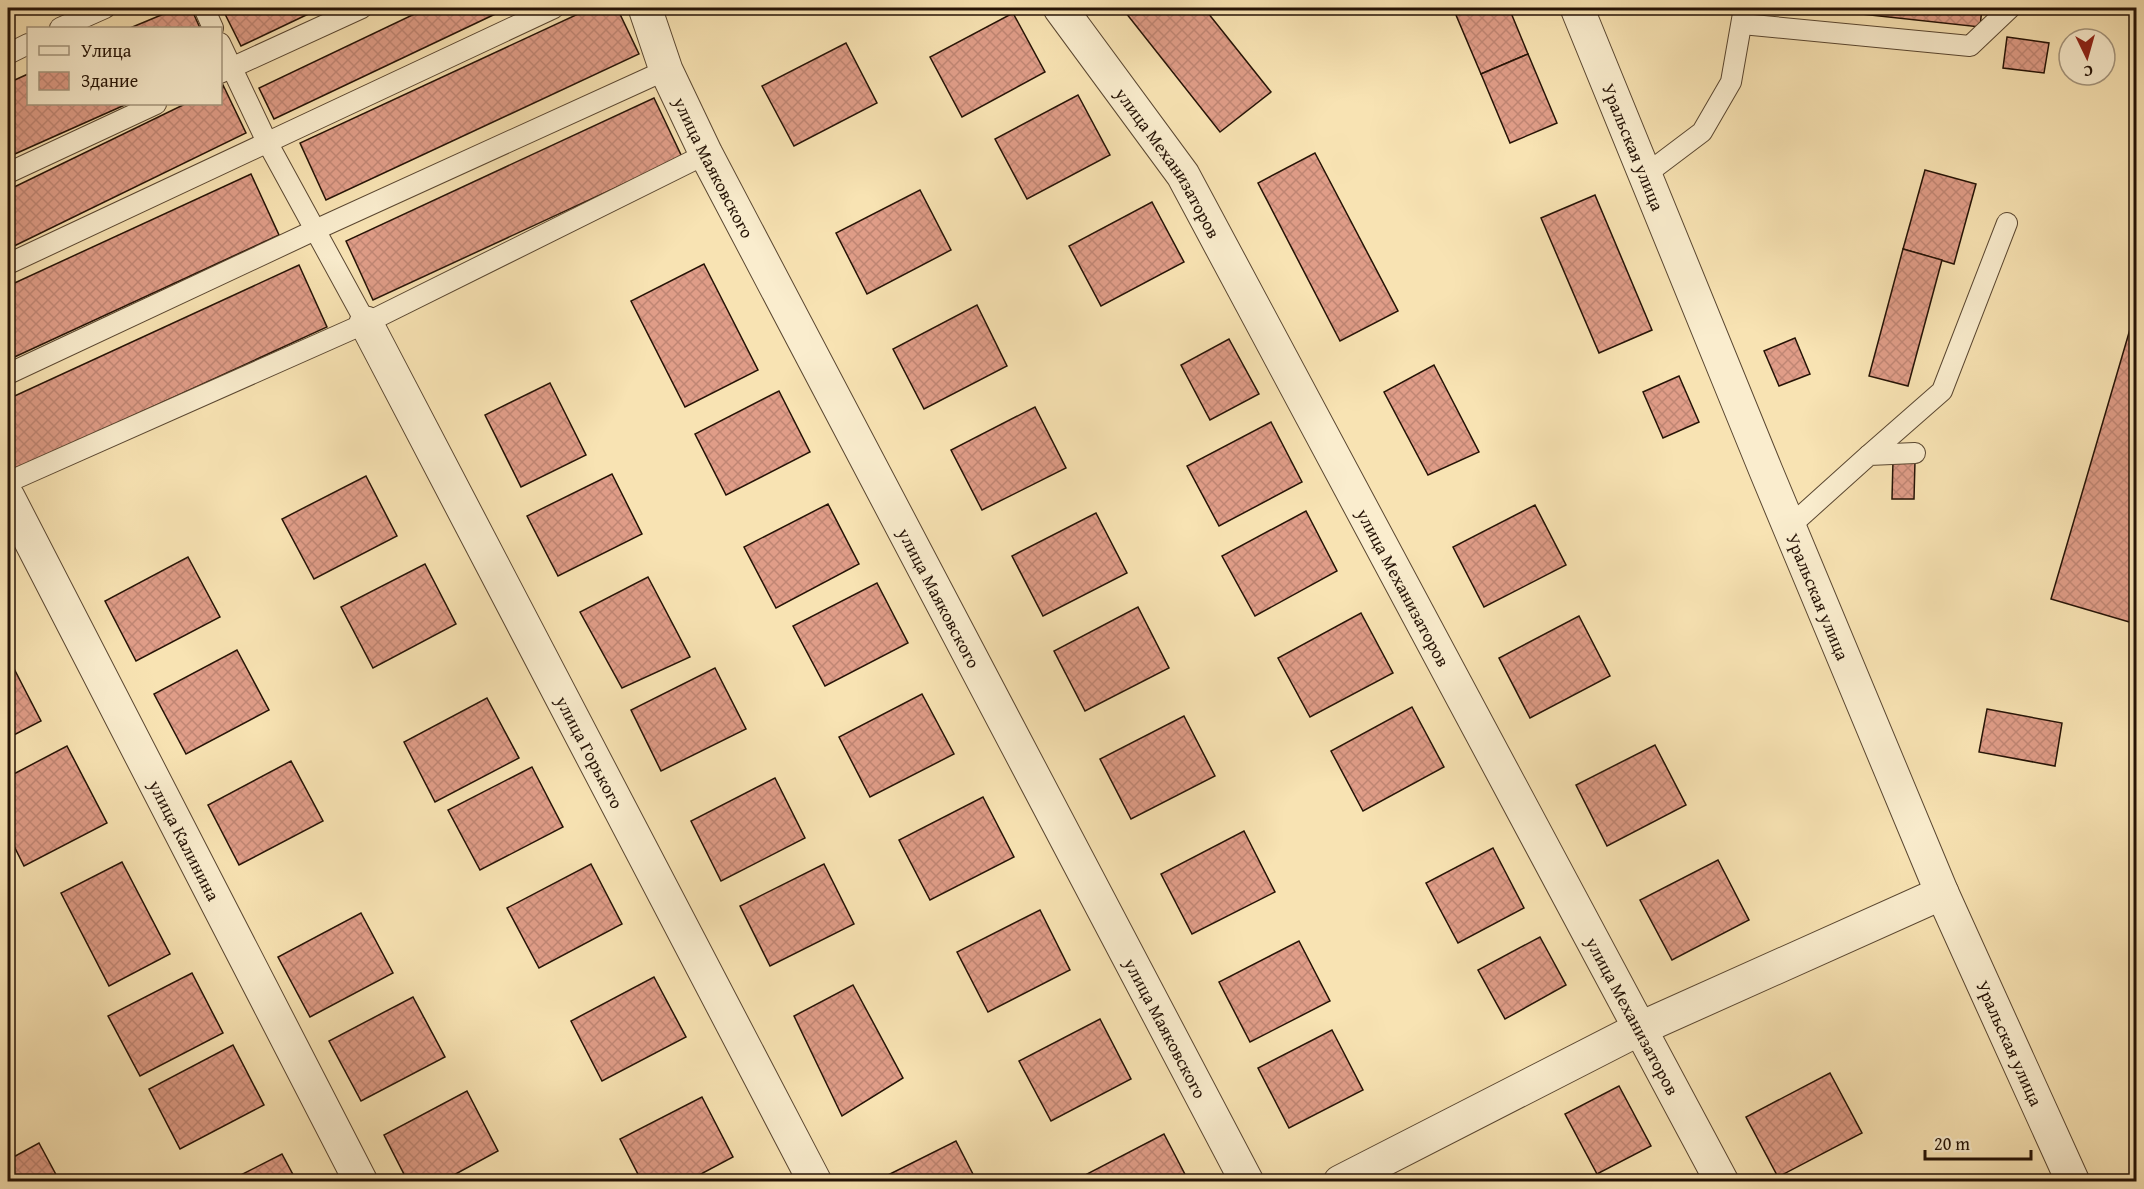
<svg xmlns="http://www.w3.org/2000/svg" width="2144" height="1189" viewBox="0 0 2144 1189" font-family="'Gentium Book Plus',serif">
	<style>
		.building { fill: url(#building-cross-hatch); stroke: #251306; stroke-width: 1.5 }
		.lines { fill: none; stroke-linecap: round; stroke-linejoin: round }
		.lane-casing { stroke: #5a4731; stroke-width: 22 }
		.street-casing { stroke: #5a4731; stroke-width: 35 }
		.lane { stroke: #faedce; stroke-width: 20 }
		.street { stroke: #faedce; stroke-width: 33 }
		.labels { text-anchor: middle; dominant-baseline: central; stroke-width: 6; stroke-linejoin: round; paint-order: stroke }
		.street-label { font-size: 18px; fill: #251306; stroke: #faedce }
	</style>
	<defs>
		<pattern id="building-cross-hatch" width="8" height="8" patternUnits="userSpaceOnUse" patternTransform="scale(1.5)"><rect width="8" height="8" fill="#e09d88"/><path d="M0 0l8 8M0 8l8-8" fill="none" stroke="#c08674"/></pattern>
	</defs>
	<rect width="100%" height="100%" fill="#f8e3b3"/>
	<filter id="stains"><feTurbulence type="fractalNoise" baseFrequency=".00333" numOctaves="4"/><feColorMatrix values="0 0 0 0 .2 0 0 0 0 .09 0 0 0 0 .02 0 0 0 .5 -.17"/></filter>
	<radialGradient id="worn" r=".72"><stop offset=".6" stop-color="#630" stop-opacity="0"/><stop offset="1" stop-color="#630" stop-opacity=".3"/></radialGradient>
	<g class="building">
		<path d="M178 8H191L200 28H130Z"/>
		<path d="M222 8H321L241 46Z"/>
		<path d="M427 8H508L274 119 259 88Z"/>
		<path d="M591 8H617L639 54 326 200 300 143Z"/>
		<path d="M1122 8H1204L1271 92 1220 132Z"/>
		<path d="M1453 8H1509L1528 54 1481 74Z"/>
		<path d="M1806 8H1982L1980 27Z"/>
		<path d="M1013 13 1045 72 962 117 930 57Z"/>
		<path d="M2007 37 2049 43 2044 73 2003 68Z"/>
		<path d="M846 43 877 103 794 146 762 86Z"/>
		<path d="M1528 54 1557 123 1510 143 1481 74Z"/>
		<path d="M28 74V104H127L8 157V83Z"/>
		<path d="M223 85 246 133 8 249V190L185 104H220Z"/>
		<path d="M1078 95 1110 155 1027 199 995 139Z"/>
		<path d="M654 98 682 157 373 300 346 241Z"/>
		<path d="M1315 153 1398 311 1340 341 1258 183Z"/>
		<path d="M1925 170 1976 184 1954 264 1903 249Z"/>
		<path d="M251 174 279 235 8 360V286Z"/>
		<path d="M920 190 951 250 867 294 836 233Z"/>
		<path d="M1595 195 1652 330 1599 353 1541 218Z"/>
		<path d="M1152 202 1184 262 1101 306 1069 246Z"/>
		<path d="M1903 249 1942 260 1908 386 1869 376Z"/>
		<path d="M704 264 758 370 685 407 631 301Z"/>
		<path d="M299 265 327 327 8 473V399Z"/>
		<path d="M977 305 1007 366 924 409 893 349Z"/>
		<path d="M2133 319 2136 320V624L2051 599Z"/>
		<path d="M1795 338 1810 374 1779 386 1764 351Z"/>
		<path d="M1229 339 1259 394 1210 420 1181 365Z"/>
		<path d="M1434 365 1479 452 1428 475 1384 392Z"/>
		<path d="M1679 376 1699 422 1663 438 1643 392Z"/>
		<path d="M550 383 586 455 521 487 485 415Z"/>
		<path d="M779 391 810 452 726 495 695 434Z"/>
		<path d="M1035 407 1066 468 982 510 951 450Z"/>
		<path d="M1271 422 1302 482 1219 526 1187 466Z"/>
		<path d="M1893 460 1915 461 1914 499H1892Z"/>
		<path d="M612 474 642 534 558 576 527 516Z"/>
		<path d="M366 476 397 536 314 579 282 519Z"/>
		<path d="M828 504 859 564 776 608 744 547Z"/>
		<path d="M1535 505 1566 565 1484 607 1453 547Z"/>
		<path d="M1306 511 1337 571 1255 616 1222 556Z"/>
		<path d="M1096 513 1127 573 1043 616 1012 556Z"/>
		<path d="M188 557 220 617 136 661 105 601Z"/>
		<path d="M425 564 456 624 373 668 341 607Z"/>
		<path d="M648 577 690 657 622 688 580 612Z"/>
		<path d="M877 583 908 643 825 686 793 626Z"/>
		<path d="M1138 607 1169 668 1085 711 1054 651Z"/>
		<path d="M1361 613 1393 673 1310 717 1278 658Z"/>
		<path d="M1579 616 1610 676 1530 718 1499 658Z"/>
		<path d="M237 650 269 710 186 754 154 694Z"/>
		<path d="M8 657 41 721 8 738Z"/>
		<path d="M715 668 746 729 661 771 631 710Z"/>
		<path d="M922 694 954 754 870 797 839 737Z"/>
		<path d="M487 698 519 758 435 802 404 742Z"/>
		<path d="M1412 707 1444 767 1363 811 1331 751Z"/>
		<path d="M1987 709 2062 723 2055 766 1979 752Z"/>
		<path d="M1184 716 1215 776 1131 819 1100 759Z"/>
		<path d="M1655 745 1686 805 1607 846 1576 785Z"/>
		<path d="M67 746 107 823 24 866 8 834V777Z"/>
		<path d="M291 761 323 821 239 865 208 805Z"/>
		<path d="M532 767 563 827 480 870 448 810Z"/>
		<path d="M775 778 805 838 721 881 691 821Z"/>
		<path d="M983 797 1014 857 930 900 899 840Z"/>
		<path d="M1244 831 1275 892 1192 934 1161 874Z"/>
		<path d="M1493 848 1524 908 1458 943 1426 883Z"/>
		<path d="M1718 860 1749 920 1672 960 1640 900Z"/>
		<path d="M122 862 170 954 109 986 61 893Z"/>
		<path d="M591 864 622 924 539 968 507 908Z"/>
		<path d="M824 864 854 924 770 966 740 906Z"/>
		<path d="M1040 910 1070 970 988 1012 957 952Z"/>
		<path d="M361 913 393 973 310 1017 278 957Z"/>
		<path d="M1540 937 1566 985 1505 1019 1478 970Z"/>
		<path d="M1299 941 1330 1001 1250 1042 1219 982Z"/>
		<path d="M192 973 223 1033 140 1076 108 1016Z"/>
		<path d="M654 977 686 1037 602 1081 571 1021Z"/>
		<path d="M853 985 903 1078 842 1116 794 1016Z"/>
		<path d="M413 997 445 1057 361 1101 329 1041Z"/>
		<path d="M1100 1019 1131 1079 1051 1121 1019 1061Z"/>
		<path d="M1332 1030 1363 1090 1289 1128 1258 1068Z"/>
		<path d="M233 1045 264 1105 180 1149 149 1089Z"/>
		<path d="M1830 1073 1862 1133 1778 1177 1746 1117Z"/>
		<path d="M1619 1086 1651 1146 1597 1174 1565 1114Z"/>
		<path d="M467 1091 498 1151 441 1182H408L384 1135Z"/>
		<path d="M702 1097 733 1157 686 1182H642L620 1139Z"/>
		<path d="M1164 1134 1189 1182H1091L1087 1174Z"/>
		<path d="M956 1141 977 1182 876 1181Z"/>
		<path d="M39 1143 60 1182H8V1160Z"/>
		<path d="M282 1154 297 1182H227Z"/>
	</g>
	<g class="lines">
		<g class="lane-casing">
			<g id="lane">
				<path d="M204 8 213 28"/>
				<path d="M1742 24 1970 46 2010 8"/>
				<path d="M60 28 105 8"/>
				<path d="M220 43 266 140 366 323"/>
				<path d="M8 54 28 44"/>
				<path d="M220 73 362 8"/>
				<path d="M8 173 156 104"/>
				<path d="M1645 175 1702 132 1731 82 1744 8"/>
				<path d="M8 264 554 8"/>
				<path d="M8 374 315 230 666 70"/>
				<path d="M1869 455 1942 391 2007 223"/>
				<path d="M8 482 366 323 706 154"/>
				<path d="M1789 527 1869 455 1915 453"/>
			</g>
		</g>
		<g class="street-casing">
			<g id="street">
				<path id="s1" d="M645 8 666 70 706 154 1247 1182"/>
				<path id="s2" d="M1060 8 1183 175 1722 1182"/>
				<path id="s3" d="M1577 8 1766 471 1942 893 2073 1182"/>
				<path id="s4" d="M366 323 815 1182"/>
				<path id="s5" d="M8 497 361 1182"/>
				<path d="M1340 1182 1641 1028 1942 893"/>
			</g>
		</g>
		<use href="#lane" class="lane"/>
		<use href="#street" class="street"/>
	</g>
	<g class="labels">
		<g class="street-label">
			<text stroke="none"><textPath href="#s3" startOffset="150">Уральская улица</textPath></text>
			<text stroke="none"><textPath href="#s2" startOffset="189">улица Механизаторов</textPath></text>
			<text stroke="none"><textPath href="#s1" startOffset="174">улица Маяковского</textPath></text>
			<text stroke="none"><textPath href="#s2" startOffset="675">улица Механизаторов</textPath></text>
			<text stroke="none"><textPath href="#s1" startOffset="660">улица Маяковского</textPath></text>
			<text stroke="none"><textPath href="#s3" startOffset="636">Уральская улица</textPath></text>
			<text stroke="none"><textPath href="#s4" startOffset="484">улица Горького</textPath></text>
			<text stroke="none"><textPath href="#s5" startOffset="386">улица Калинина</textPath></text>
			<text stroke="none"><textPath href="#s2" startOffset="1161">улица Механизаторов</textPath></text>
			<text stroke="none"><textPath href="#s1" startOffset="1146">улица Маяковского</textPath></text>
			<text stroke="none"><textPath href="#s3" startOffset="1122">Уральская улица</textPath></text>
		</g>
	</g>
	<rect width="2144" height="1189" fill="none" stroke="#f8e3b3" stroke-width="30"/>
	<rect x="9" y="9" width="2126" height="1171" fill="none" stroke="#251306" stroke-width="3"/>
	<rect x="15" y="15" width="2114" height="1159" fill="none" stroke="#251306" stroke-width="1.5"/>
	<rect x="27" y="27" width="195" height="78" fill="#faedce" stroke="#a5967e" stroke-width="1.5"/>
	<rect x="39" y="46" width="30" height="9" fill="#faedce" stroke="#a5967e" stroke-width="1.5"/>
	<text x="81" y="57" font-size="18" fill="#251306">Улица</text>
	<rect x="39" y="72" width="30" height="18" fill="url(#building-cross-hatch)" stroke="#a5967e" stroke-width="1.5"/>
	<text x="81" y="87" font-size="18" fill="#251306">Здание</text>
	<g transform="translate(2087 57) rotate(175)"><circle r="28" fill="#faedce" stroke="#a5967e" stroke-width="1.5"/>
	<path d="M0-4.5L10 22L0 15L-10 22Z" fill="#8f2418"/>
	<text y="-9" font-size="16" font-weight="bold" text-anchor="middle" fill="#251306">С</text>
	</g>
	<path d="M1925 1150v9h106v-9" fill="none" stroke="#251306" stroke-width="3"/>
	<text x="1934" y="1150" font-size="18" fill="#251306" stroke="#faedce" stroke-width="4.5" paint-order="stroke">20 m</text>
	<rect width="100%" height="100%" filter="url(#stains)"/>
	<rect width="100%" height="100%" fill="url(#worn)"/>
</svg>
